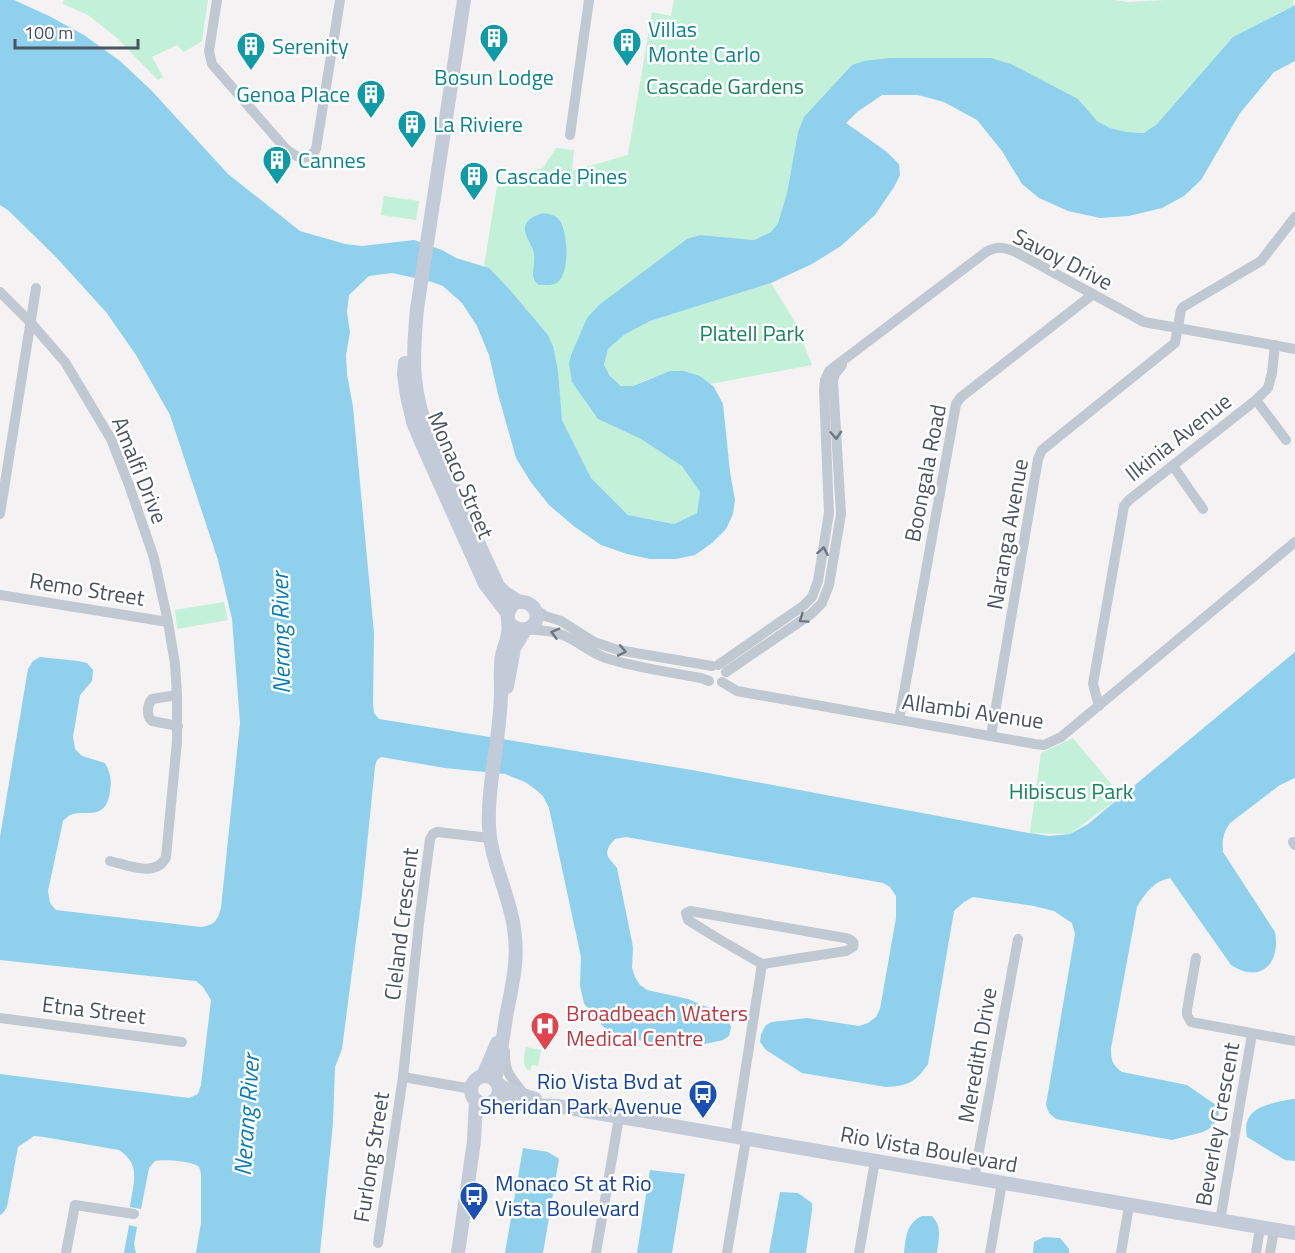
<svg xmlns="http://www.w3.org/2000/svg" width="1295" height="1253" viewBox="0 0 1295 1253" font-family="'Titillium Web',sans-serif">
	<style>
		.green { fill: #c2f0d9 }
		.water { fill: #8fd0ed }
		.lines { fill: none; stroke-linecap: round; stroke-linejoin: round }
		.street { stroke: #c0c8d1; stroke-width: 10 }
		.secondary { stroke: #c3cbd8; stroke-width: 14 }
		.oneway { stroke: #6d7682 }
		.labels { text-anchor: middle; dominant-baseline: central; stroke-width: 5; stroke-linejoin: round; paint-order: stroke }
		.culture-label { font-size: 22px; fill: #0d838f; stroke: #fff; text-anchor: start }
		.park-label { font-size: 22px; fill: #188459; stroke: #fff }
		.street-label { font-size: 22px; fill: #4a5360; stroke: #fff }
		.health-label { font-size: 22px; fill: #be3a42; stroke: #fff; text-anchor: start }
		.transit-label { font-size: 22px; fill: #164399; stroke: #fff; text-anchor: end }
		.water-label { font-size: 24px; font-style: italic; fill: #0c7db0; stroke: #fff }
	</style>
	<rect width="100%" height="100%" fill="#f4f2f2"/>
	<g class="green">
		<path d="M64 0H208L202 41 184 52 177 45 152 57 163 77 158 80 116 37 88 15 63 4Z"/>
		<path d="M674 0H1114L1128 2 1166 0H1293L1294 5 1233 37 1157 124 1144 133 1127 132 1110 128 1097 121 1077 99 1011 64 991 58H890L798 132 787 193 778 223 771 232 754 240 700 235 599 305 598 419 641 439 683 466 700 492 697 513 674 524 628 515 591 478 562 420 558 370 553 346 548 335 511 291 484 266 498 181 543 168 556 148 574 150 572 171 628 155 652 12 671 16Z"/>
		<path d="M384 196 419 201 416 220 381 215Z"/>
		<path d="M771 283 795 322 812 365 710 384 700 376 684 371 648 379 633 386H621L610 376 604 365 608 349 624 335 650 321Z"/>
		<path d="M224 602 228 620 177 629 175 610Z"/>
		<path d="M1073 738 1121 796 1070 834 1030 833 1041 753Z"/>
		<path d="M526 1047 541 1050 538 1066 532 1065 530 1071C521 1066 524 1056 526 1047Z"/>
	</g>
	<g class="water">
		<path d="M0 0H14L49 16 84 35 120 61 151 90 228 174 300 231 345 244 362 246 414 240 442 250 456 258 489 268 511 291 548 335 553 346 558 370 562 420 591 478 628 515 674 524 697 513 700 492 682 466 641 439 598 419 572 382 569 364 571 355 587 318 599 305 687 239 700 235 754 240 771 232 778 223 787 193 798 132 804 117 852 65 864 61 890 58H991L1011 64 1078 99 1097 121 1110 128 1127 132 1144 133 1157 124 1233 37 1295 5V61L1274 72 1240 113 1201 180 1184 196 1162 208 1129 216 1100 218 1068 211 1039 198 1022 184 1002 151 977 120 944 102 918 95H882L857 112 846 123 887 152 899 164 900 175 894 187 875 215 841 246 812 264 771 283 650 321 624 335 608 349 604 365 610 376 621 386H633L670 371H684L700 376 714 387 723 404 730 472 735 500 733 514 726 529 712 543 695 555 676 559H650L627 554 601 545 575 527 549 505 530 481 516 458 498 394 489 355 477 326 462 303 443 286 429 281 392 273 369 276 349 295 347 312 350 332 346 355 347 374 353 407 374 633 373 704 374 713 379 719 692 770 1023 832 1049 836 1070 834 1088 824 1295 652V778L1280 785 1230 823C1223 833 1222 840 1223 852L1275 932C1281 964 1260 984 1231 965L1170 878C1154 881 1145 893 1137 907L1111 1048C1111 1060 1112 1065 1122 1072L1187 1085 1216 1105 1219 1113 1217 1120 1212 1127 1203 1132 1172 1140 1056 1119 1049 1113 1046 1105 1075 934 1072 923 1054 911 1034 906 973 897 964 902 954 911 928 1064C916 1082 908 1086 886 1087L802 1073 766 1050 760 1042 761 1034 766 1025 772 1022 807 1018 859 1026 868 1023 876 1017 880 1009 896 918V896L890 887 883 883 626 837 615 839 609 846 607 852 608 857 617 868 633 947 632 968 635 977 640 985 647 990 688 999 726 1015 731 1027 729 1036 723 1040 700 1045 679 1048 668 1046 623 1037 605 1028 592 1016 584 1003 580 986 581 957 549 808 543 796 535 789 525 782 505 774 445 768 381 757 377 760 375 766 362 894 342 1049 335 1067 333 1123 320 1253H196L201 1223V1174C200 1169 200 1167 196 1165 188 1161 163 1159 155 1161L149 1168 141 1209 130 1207C133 1183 142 1165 119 1150L44 1137 34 1136 18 1147 7 1207 3 1213 0 1215V1074L189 1098 198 1094 201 1085 211 1000 203 987 196 981 0 960V837L28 669 33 661 40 657 78 661 87 663 93 670 92 681 80 695 73 737 75 749 82 756 105 763C110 772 112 780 110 791 108 807 102 814 85 813 80 813 74 813 70 815 68 816 65 819 63 821L48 891 50 903 56 910 201 927C215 925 217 921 221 908L240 723 232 619 218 560 170 415 136 355 106 312 55 256 9 211 0 205Z"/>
		<path d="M543 213C550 214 556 215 560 221 568 233 570 272 558 282 553 286 545 285 539 285 528 278 536 265 534 254 533 245 524 237 525 227 526 219 536 215 543 213Z"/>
		<path d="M1292 1099H1295V1161L1285 1160 1247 1137C1241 1106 1270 1104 1292 1099Z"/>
		<path d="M523 1148 548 1152 559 1159 543 1253H505Z"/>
		<path d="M650 1170 685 1174 672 1253H637Z"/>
		<path d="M780 1192 798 1193 812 1203V1210L806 1253H769Z"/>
		<path d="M922 1216H932C942 1226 939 1239 937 1253H904C906 1238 906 1223 922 1216Z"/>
		<path d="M129 1225 137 1227 134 1244 136 1253H124Z"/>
		<path d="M1044 1237 1060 1238 1069 1249V1253H1033L1034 1242Z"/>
	</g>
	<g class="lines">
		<g class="street">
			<path d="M217 0 209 51 212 64 285 148C295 157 308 164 316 149L340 0"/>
			<path d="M570 135 589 0"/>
			<path d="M0 292 31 323 65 362 111 439 129 485 154 558 168 622 175 664 177 695V741L166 857C157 878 127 865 110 861"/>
			<path d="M1256 400 1286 440"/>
			<path d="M1173 466 1203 509"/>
			<path d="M0 514 36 288"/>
			<path d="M0 595 168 622"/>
			<path d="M533 607 545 616 561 621 594 642 618 650 712 666"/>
			<path d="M529 629C541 631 553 630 565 636 579 642 591 653 606 658 636 668 670 672 701 678L709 681"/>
			<path d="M718 665 803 606 812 597 818 581 829 513 824 390 825 380 829 371 986 252C997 246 1003 247 1014 251L1144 322 1295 349"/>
			<path d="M726 672 811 614 822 603 829 585 841 514 833 381 835 374 842 365"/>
			<path d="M722 682 737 691 1035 744 1044 745 1061 737 1295 542"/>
			<path d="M177 695 152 699C147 705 146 716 152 721L178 726"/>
			<path d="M1099 706 1093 684 1124 506 1129 500 1256 400 1268 388 1272 373 1275 345"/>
			<path d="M899 720 956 404 961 397 1092 295"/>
			<path d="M991 736 1038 459 1042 450 1175 343 1181 310 1183 307 1261 261 1295 217"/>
			<path d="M1293 842 1295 845"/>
			<path d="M690 911 845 938C850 939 855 941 853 947L846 951 762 964 717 938 688 920 686 913Z"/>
			<path d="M1196 958 1187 1010V1015L1191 1022 1295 1041"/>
			<path d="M0 1018 182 1042"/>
			<path d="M505 1051C504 1073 512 1079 525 1095"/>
			<path d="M403 1077 472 1089"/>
			<path d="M735 1137 762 964"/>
			<path d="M974 1178 1018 939"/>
			<path d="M1220 1221 1252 1034"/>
			<path d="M378 1243 403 1077 419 923 430 839 433 834 437 832 490 838"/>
			<path d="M66 1253 75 1205 134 1214"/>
			<path d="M596 1253 619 1117"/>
			<path d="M727 1253 746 1139"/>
			<path d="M859 1253 875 1161"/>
			<path d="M990 1253 1002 1183"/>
			<path d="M1121 1253 1129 1206"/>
			<path d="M1256 1253 1260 1228"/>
			<path d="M1270 1253 1274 1230"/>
		</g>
		<g class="secondary">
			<path d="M464 0 417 309C412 362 411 392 432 442L498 586 505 593 519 602"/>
			<path d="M405 363 404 374 407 396 413 422 423 446 485 584 508 614"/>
			<path d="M507 687 514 648 525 630"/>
			<path d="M483 1076 497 1043"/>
			<circle cx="485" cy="1090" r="14"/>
			<path d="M495 1080C500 1059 503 1038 506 1017 512 985 519 961 514 928 509 893 491 862 489 827 487 783 501 736 501 691 501 679 500 667 502 655 504 647 507 641 508 633 510 626 506 618 509 611 511 605 516 601 523 602 527 602 531 605 534 608 544 624 523 638 509 623"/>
			<path d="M498 1084 507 1090 535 1099"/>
			<path d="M495 1100 528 1105 557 1106 1295 1233"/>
			<path d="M458 1253 474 1141 476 1100"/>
		</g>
	</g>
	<defs><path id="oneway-chevron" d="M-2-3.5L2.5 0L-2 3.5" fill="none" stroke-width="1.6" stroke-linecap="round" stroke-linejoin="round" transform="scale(1.5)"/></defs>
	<g class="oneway">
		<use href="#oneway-chevron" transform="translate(836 435) rotate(87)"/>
		<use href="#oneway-chevron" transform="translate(823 551) rotate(-80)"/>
		<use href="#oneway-chevron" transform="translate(803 619) rotate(146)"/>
		<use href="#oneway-chevron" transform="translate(555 633) rotate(-165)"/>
		<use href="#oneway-chevron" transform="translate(622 651) rotate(11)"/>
	</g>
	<defs>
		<g id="building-pin" transform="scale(1.5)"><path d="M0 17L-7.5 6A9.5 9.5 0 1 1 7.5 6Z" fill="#0f9aa8" stroke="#fff"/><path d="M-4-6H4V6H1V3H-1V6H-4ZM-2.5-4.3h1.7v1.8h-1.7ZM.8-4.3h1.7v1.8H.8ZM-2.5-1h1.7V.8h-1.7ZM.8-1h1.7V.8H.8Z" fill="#fff"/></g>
		<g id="hospital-pin" transform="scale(1.5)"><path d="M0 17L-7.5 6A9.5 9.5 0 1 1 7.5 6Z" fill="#e0444e" stroke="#fff"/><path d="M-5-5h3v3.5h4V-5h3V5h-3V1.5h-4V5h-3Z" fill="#fff"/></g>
		<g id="bus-pin" transform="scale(1.5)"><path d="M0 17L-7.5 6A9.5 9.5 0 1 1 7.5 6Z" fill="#1a4fb4" stroke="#fff"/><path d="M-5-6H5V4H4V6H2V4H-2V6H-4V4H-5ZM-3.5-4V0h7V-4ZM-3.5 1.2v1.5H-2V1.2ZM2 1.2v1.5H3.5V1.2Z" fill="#fff"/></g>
	</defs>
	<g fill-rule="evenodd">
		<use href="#building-pin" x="494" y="38"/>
		<use href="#building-pin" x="627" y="42"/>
		<use href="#building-pin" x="251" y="46"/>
		<use href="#building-pin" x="371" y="94"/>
		<use href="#building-pin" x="412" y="124"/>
		<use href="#building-pin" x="277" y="160"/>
		<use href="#building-pin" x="474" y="176"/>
		<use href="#hospital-pin" x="545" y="1026"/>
		<use href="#bus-pin" x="703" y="1094"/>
		<use href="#bus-pin" x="474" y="1196"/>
	</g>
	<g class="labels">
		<g class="culture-label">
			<text x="648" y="29">Villas<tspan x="648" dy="25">Monte Carlo</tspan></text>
			<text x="272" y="46">Serenity</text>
			<text x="494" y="77" text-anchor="middle">Bosun Lodge</text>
			<text x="350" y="94" text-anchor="end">Genoa Place</text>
			<text x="433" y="124">La Riviere</text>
			<text x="298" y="160">Cannes</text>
			<text x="495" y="176">Cascade Pines</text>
		</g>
		<g class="park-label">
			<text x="725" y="86">Cascade Gardens</text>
			<text x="752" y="333">Platell Park</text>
			<text x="1071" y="791">Hibiscus Park</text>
		</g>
		<g class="street-label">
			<text transform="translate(1063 259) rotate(27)">Savoy Drive</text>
			<text transform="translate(1178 437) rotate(-38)">Ilkinia Avenue</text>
			<text transform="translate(140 470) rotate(68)">Amalfi Drive</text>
			<text transform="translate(925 473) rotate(-79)">Boongala Road</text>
			<text transform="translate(461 475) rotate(67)">Monaco Street</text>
			<text transform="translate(1007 534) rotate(-80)">Naranga Avenue</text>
			<text transform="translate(87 589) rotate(9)">Remo Street</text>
			<text transform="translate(973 711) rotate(8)">Allambi Avenue</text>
			<text transform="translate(401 924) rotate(-83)">Cleland Crescent</text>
			<text transform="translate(94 1010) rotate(7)">Etna Street</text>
			<text transform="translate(977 1055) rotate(-80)">Meredith Drive</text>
			<text transform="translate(1217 1124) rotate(-80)">Beverley Crescent</text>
			<text transform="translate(929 1149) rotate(10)">Rio Vista Boulevard</text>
			<text transform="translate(371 1157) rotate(-81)">Furlong Street</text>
		</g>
		<g class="health-label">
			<text x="566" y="1013">Broadbeach Waters<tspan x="566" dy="25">Medical Centre</tspan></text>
		</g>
		<g class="transit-label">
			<text x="682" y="1081">Rio Vista Bvd at<tspan x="682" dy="25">Sheridan Park Avenue</tspan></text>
			<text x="495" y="1183" text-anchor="start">Monaco St at Rio<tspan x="495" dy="25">Vista Boulevard</tspan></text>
		</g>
		<g class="water-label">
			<text transform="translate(280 633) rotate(-91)">Nerang River</text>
			<text transform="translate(246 1115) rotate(-86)">Nerang River</text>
		</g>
	</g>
	<path d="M15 39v9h123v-9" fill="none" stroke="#4a5360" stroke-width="3"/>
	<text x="24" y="39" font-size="18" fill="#4a5360" stroke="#ffffff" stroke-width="4.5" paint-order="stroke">100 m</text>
</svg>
